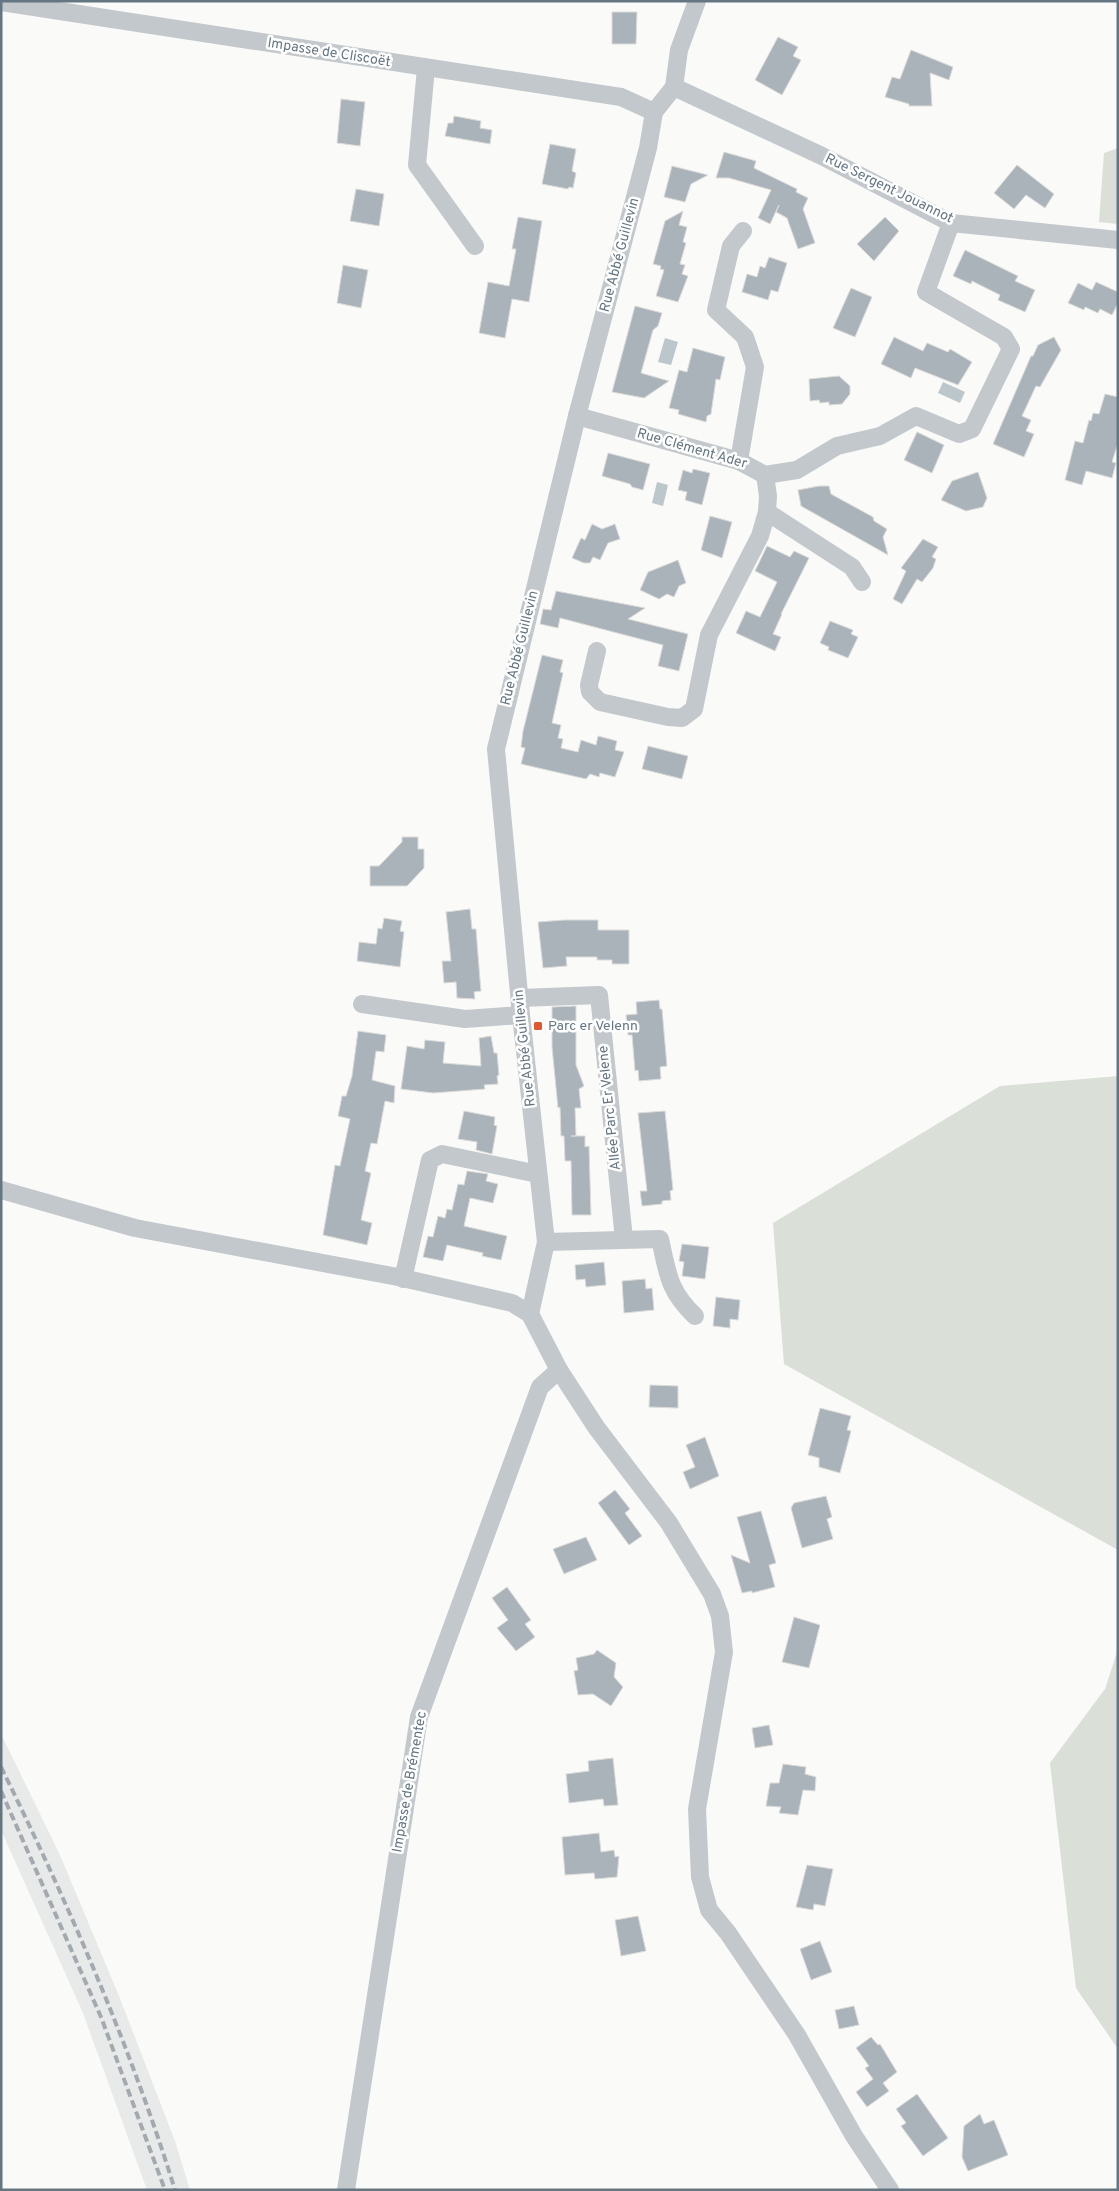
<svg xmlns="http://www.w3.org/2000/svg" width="1119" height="2191" viewBox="0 0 1119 2191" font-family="Overpass,sans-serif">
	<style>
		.built { fill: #e8e9e9 }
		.green { fill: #dadfd7 }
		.water { fill: #bbc7cb }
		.building { fill: #aab3b9; stroke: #dcdcda }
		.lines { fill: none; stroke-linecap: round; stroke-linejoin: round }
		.minor { stroke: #c3c8cc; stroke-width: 18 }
		.rail { stroke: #a2aab0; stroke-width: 4; stroke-dasharray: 8 4; stroke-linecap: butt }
		.poi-dot { fill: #e4572e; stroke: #fff; stroke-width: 2 }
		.labels { text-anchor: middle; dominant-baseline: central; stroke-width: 5; stroke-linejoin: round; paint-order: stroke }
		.street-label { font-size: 14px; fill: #657683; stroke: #fff }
		.poi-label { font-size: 14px; fill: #657683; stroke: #fff; text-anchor: start }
	</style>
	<rect width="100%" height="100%" fill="#fafaf8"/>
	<path class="built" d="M1 1734 60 1855 119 1996 175 2141 190 2190H147L83 2013 1 1830Z"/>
	<g class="green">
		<path d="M1118 148V224L1099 222 1104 153Z"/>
		<path d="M1118 1076V1550L784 1364 773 1223 1000 1086Z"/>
		<path d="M1118 1649V2049L1076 1988 1050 1763 1105 1689Z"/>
	</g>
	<g class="water">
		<path d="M665 338 678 342 671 365 658 362Z"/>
		<path d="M943 382 965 392 960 403 938 393Z"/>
		<path d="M657 482 668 485 663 506 652 503Z"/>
	</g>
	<g class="building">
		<path d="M612 12H637L636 44H612Z"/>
		<path d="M778 37 798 47 793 56 801 60 782 95 755 80Z"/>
		<path d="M911 50 953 67 949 80 930 73 932 106H909V104L885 97 892 77 900 79Z"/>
		<path d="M341 99 365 102 360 146 337 143Z"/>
		<path d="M454 116 481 121 480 128 492 130 490 144 445 136 448 123H453Z"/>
		<path d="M550 144 576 149 572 171 576 173 573 188 569 187 568 189 542 184Z"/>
		<path d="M724 152 756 161 754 168 797 189 796 192 808 198 803 209 815 243 798 249 787 218 776 212 779 205 770 224 758 218 771 190 729 178H716Z"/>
		<path d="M1017 165 1054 194 1045 208 1026 195 1014 209 994 193Z"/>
		<path d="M672 166 708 175 691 184 685 202 664 197Z"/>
		<path d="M356 189 384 194 379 226 350 221Z"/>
		<path d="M683 211 679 225 687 227 683 242 686 243 680 264 685 265 682 274 688 276 678 302 656 296 664 270 660 269 661 266 653 264 665 221Z"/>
		<path d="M518 217 542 221 529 302 512 299 505 338 479 333 488 282 509 286 516 249H512Z"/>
		<path d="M885 217 899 231 874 261 857 244Z"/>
		<path d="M965 250 1018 276 1015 281 1035 290 1025 312 998 300 1000 295 972 281 971 284 953 276Z"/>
		<path d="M769 257 787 263 778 292 771 290 768 300 742 292 747 274 757 277 760 266 765 268Z"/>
		<path d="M343 265 368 270 361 308 337 303Z"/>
		<path d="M1096 282 1118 292V303L1112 315 1100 309 1098 313 1085 307 1084 310 1068 303 1078 283 1092 290Z"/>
		<path d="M851 288 872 297 855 337 833 328Z"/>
		<path d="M635 306 662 313 658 326 653 330 641 373 669 381 644 398 612 392Z"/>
		<path d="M894 337 923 351 927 343 948 352 950 349 972 362 958 385 915 368 911 378 881 364Z"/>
		<path d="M1054 337 1061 350 1040 387 1036 386 1022 416 1031 420 1026 431 1034 434 1024 457 993 444 1031 356H1033L1038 345Z"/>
		<path d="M693 348 725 357 720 380 716 379 711 414 707 416 706 422 678 414 679 410 669 408 679 370 687 372Z"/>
		<path d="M839 376 850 386V394L842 404 829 405V402L820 403 819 400 810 401 809 379Z"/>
		<path d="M1105 394 1118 397V443L1112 462 1116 463 1112 478 1086 471 1082 485 1065 480 1075 441 1083 443 1089 420 1091 421 1093 413 1099 414Z"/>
		<path d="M917 432 944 445 932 473 904 460Z"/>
		<path d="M608 453 650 464 643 490 632 487 630 484 602 476Z"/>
		<path d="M693 469 710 473 702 505 685 500 687 492 678 490 683 470 692 473Z"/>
		<path d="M978 472 987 498 983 507 966 511 941 500 952 481Z"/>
		<path d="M819 486H829L831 494 873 517 874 521 887 529 883 537 888 555 801 506 798 490Z"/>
		<path d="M710 516 732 522 722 558 701 550Z"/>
		<path d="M592 524 602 529 615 524 620 539 608 543 600 560 593 557 590 563H584L572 558 581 538 585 540Z"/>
		<path d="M923 539 938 547 932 557 936 559 933 568 922 582 917 579 902 604 893 599 906 571 901 568Z"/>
		<path d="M767 546 790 557 794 551 809 558 781 614H782L773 634 781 637 775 651 736 633 746 611 760 617 777 582 755 571Z"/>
		<path d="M678 560 686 583 679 586 674 597 667 594 659 599 640 590 648 572Z"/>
		<path d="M556 591 645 608 628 619 688 634 679 671 658 666 663 645 560 618 558 628 540 624 543 609 551 610Z"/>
		<path d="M830 621 853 630 851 634 858 637 848 658 828 650 829 647 820 643Z"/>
		<path d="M542 655 563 660 560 672 563 673 552 723 561 725 558 738 563 739 561 748 578 752 581 740 596 745 598 736 617 741 615 750 624 752 615 777 600 773 599 777 590 774 586 779 521 764 525 748 521 747 523 731Z"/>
		<path d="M648 746 688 756 682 779 642 769Z"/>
		<path d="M402 837H418V849H424V868L407 886H370V866H379L402 842Z"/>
		<path d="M470 909 472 929H476L480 980 481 991 474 992 475 999 457 998 456 982 444 983 442 961H451L446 912Z"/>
		<path d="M384 918 402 921 400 931 404 932 400 967 357 961 359 942 376 944 378 928 382 929Z"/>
		<path d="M564 920H598V930H629V964H612V960H597V957H566L567 966 543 968 538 922Z"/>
		<path d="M659 1000 660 1009H662L667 1066 660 1067 661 1079 639 1081 638 1070 635 1071 632 1035H628L626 1015 637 1014 636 1002Z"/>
		<path d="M576 1006V1065L584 1086 579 1089 581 1108H575L576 1136H571H585V1147L589 1146 591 1215H572L571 1161H565L564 1136H561L560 1107 558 1108 552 1047V1007Z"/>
		<path d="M358 1031 386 1035 384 1052 376 1051 372 1080 395 1086 394 1103 385 1101 377 1144 371 1143 365 1171 371 1173 361 1220 372 1223 367 1245 323 1235 335 1165 340 1166 350 1119 338 1116 342 1096H346L352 1076Z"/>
		<path d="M491 1036 494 1053H497L499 1075 497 1076 498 1084 484 1085 485 1089 433 1093 401 1089 407 1046 424 1049 425 1040 445 1042 443 1063 481 1066 479 1038Z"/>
		<path d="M464 1111 495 1117 494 1125 497 1126 492 1154 476 1150 477 1142 458 1139Z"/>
		<path d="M665 1111 673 1190 670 1191 671 1200 662 1201V1204L642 1206 640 1191H647L638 1113Z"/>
		<path d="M467 1171 488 1174 486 1181 498 1184 493 1203 470 1198 464 1226 507 1236 501 1260 482 1256 483 1253 447 1245 443 1261 423 1257 428 1236 433 1237 438 1216 445 1218 447 1209 452 1210 458 1184 464 1185Z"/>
		<path d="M682 1244 709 1247 705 1279 682 1276 684 1262 679 1261Z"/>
		<path d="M604 1262 606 1285 586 1287 585 1279 576 1280 575 1265Z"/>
		<path d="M645 1279 646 1289 652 1288 654 1310 624 1313 622 1281Z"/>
		<path d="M716 1297 740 1300 738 1320 730 1319V1328L713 1326Z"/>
		<path d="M650 1385 678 1386V1408L649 1407Z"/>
		<path d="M820 1408 851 1416 847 1430 851 1431 840 1473 819 1467V1458L808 1455Z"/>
		<path d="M705 1437 719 1476 690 1489 683 1472 695 1467 686 1445Z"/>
		<path d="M615 1490 630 1509 625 1513 642 1536 629 1545 598 1503Z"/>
		<path d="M826 1496 832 1517 827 1519 833 1539 802 1548 791 1508 794 1503Z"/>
		<path d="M761 1511 776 1563 769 1565 775 1587 752 1593V1591L742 1593 731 1555 750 1563 737 1517Z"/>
		<path d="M586 1537 597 1560 564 1574 553 1549Z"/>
		<path d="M507 1587 531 1620 525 1624 535 1637 516 1651 497 1628 508 1620 492 1598Z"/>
		<path d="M794 1617 820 1625 809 1668 782 1662Z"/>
		<path d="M597 1650 616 1663 614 1677 623 1687 611 1706 593 1694 578 1695 574 1671 578 1670 576 1658 594 1654Z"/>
		<path d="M769 1725 773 1745 755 1748 752 1728Z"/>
		<path d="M613 1758 618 1805 604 1806 603 1799 569 1803 566 1774 589 1771 588 1761Z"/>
		<path d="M783 1764 806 1767 805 1774 816 1777 815 1791 803 1790 798 1815 779 1813 781 1807 766 1806 770 1783H779Z"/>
		<path d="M599 1833 601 1852 614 1850 615 1857 619 1856 617 1877 595 1879 594 1873 565 1875 562 1837Z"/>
		<path d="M807 1865 833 1869 825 1906 814 1904 813 1910 796 1907Z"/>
		<path d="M638 1916 646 1951 621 1956 615 1920Z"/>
		<path d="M820 1941 832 1972 811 1980 800 1949Z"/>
		<path d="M854 2006 859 2025 839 2029 835 2010Z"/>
		<path d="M871 2037 878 2045 880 2044 897 2072 883 2083 889 2091 867 2107 856 2092 873 2079 865 2068 869 2066 856 2048Z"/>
		<path d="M917 2094 948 2138 923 2156 901 2126 906 2123 896 2109Z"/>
		<path d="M980 2114 984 2124 994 2120 1008 2155 968 2171 962 2157 964 2126Z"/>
	</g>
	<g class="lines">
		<g class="minor">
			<path d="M1 2 621 97 654 112"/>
			<path d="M426 68 417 165 475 246"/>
			<path d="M674 87 822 156 951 223 1118 240"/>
			<path d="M577 416 739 461 765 475 797 470 837 446 880 436 916 416 959 434 972 429 1011 349 1004 337 926 292 951 223"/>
			<path d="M739 461 755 367 745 337 716 310 731 246 743 231"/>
			<path d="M767 512 852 567 862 582"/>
			<path d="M597 651 589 685 590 692 600 702 668 717 682 718 694 709 709 635 760 536 767 512 768 496 765 475"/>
			<path d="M520 998 599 995 624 1239"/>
			<path d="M362 1004 465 1019 521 1015"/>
			<path d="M1 1190 135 1228 398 1277 512 1303 530 1314 559 1370 596 1427 669 1523 712 1594 720 1616 724 1652 697 1809 700 1877 709 1910 728 1933 797 2035 854 2136 890 2190"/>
			<path d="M546 1242 660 1239C668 1274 668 1290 695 1316"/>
			<path d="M403 1279 430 1160 442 1154 538 1174"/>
			<path d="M530 1314 546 1242 521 1015 496 749 577 416 648 148 654 112 674 87 679 50 697 1"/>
			<path d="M346 2190 419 1717 540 1387 559 1370"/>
		</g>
		<g class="rail">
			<path d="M1 1767C68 1903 130 2045 175 2190"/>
			<path d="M1 1791 101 2017 165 2190"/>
		</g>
	</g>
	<rect class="poi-dot" x="533" y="1021" width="10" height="10" rx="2.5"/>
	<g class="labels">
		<g class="street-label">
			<text transform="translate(329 53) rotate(9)">Impasse de Cliscoët</text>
			<text transform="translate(889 189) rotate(26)">Rue Sergent Jouannot</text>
			<text transform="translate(620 255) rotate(-75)">Rue Abbé Guillevin</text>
			<text transform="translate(692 449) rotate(16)">Rue Clément Ader</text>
			<text transform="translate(520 648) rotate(-76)">Rue Abbé Guillevin</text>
			<text transform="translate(525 1048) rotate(-96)">Rue Abbé Guillevin</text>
			<text transform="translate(610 1108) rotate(-96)">Allée Parc Er Velene</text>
			<text transform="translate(410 1782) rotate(-80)">Impasse de Brémentec</text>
		</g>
		<g class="poi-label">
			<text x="548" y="1026">Parc er Velenn</text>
		</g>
	</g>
	<rect width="1119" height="2191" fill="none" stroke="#657683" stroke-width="5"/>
</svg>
